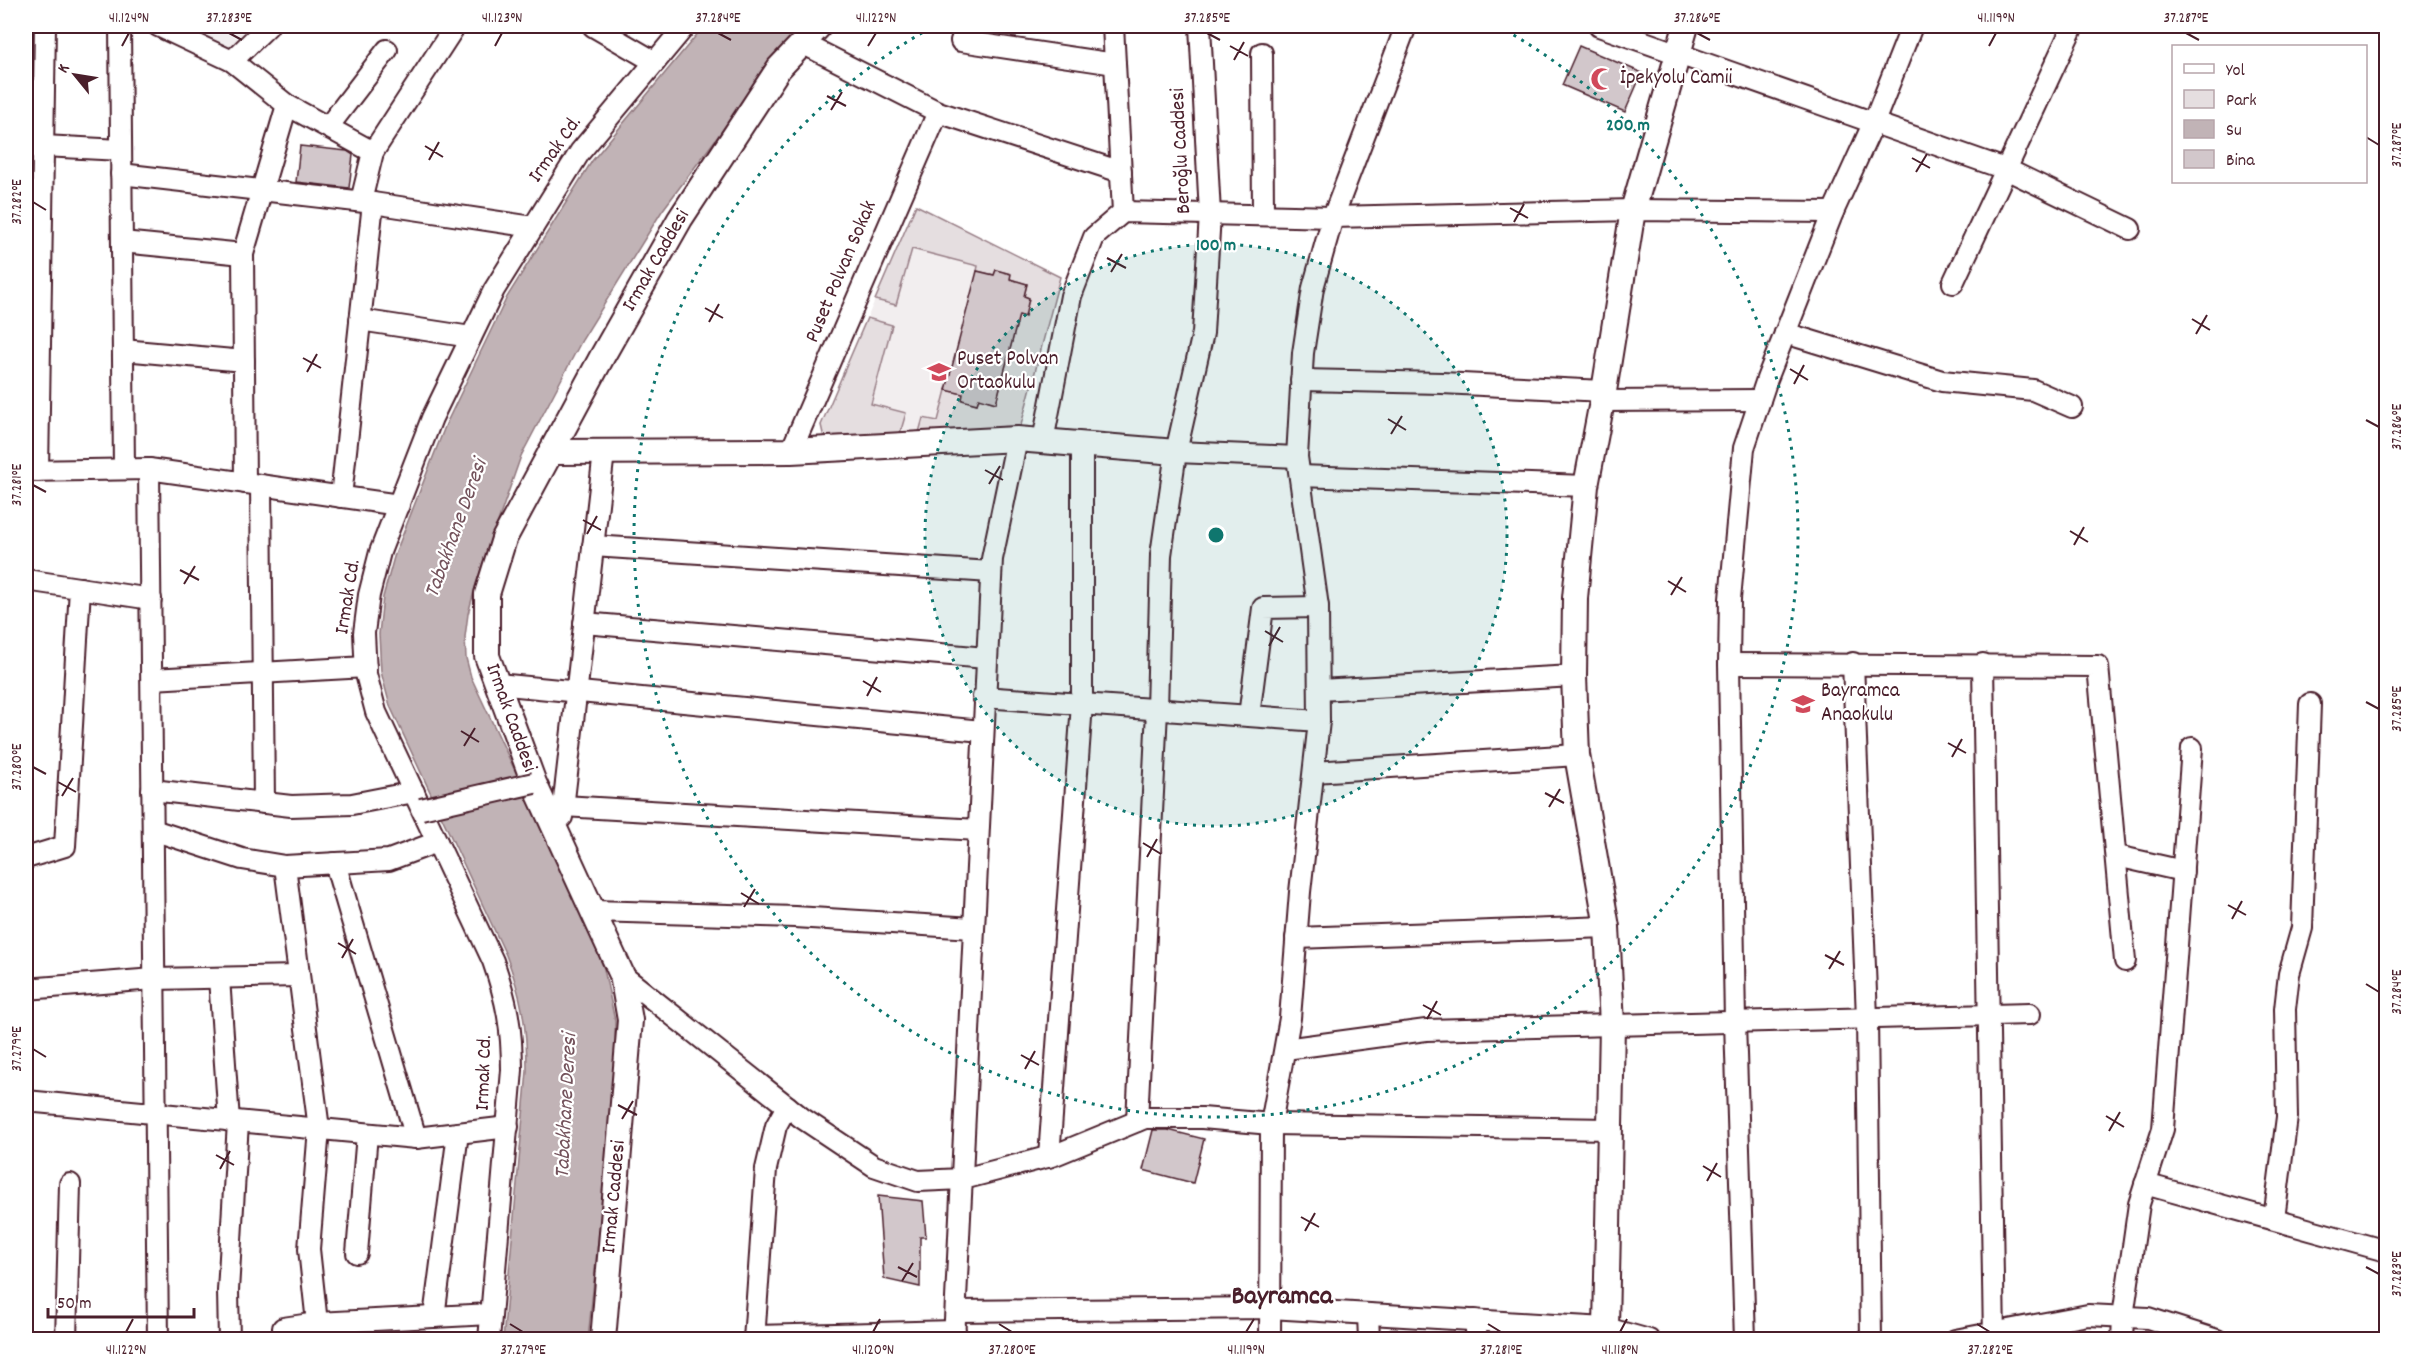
<svg xmlns="http://www.w3.org/2000/svg" width="2412" height="1365" viewBox="0 0 2412 1365" font-family="Dekko,sans-serif">
	<style>
		.built { fill: #f2eeef }
		.green { fill: #e5dee0; stroke: #987e86; stroke-width: 1.5 }
		.water { fill: #c1b3b6; stroke: #91787e; stroke-width: 1.5 }
		.building { fill: #d2c7cb; stroke: #4a1f2b; stroke-width: 1.5 }
		.lines { fill: none; stroke-linecap: round; stroke-linejoin: round }
		.minor-casing { stroke: #4a1f2b; stroke-width: 24 }
		.tertiary-casing { stroke: #4a1f2b; stroke-width: 28 }
		.minor { stroke: #fff; stroke-width: 20 }
		.tertiary { stroke: #fff; stroke-width: 24 }
		.minor-bridge-casing { stroke: #4a1f2b; stroke-width: 24; stroke-linecap: butt }
		.minor-bridge { stroke: #fff; stroke-width: 20 }
		.ticks { fill: none; stroke: #4a1f2b; stroke-width: 2 }
		.ring { fill: none; stroke: #0f766e; stroke-width: 3; stroke-dasharray: 3 6 }
		.labels { text-anchor: middle; dominant-baseline: central; stroke-width: 4.5; stroke-linejoin: round; paint-order: stroke }
		.poi-label { font-size: 21px; fill: #4a1f2b; stroke: #fff; text-anchor: start }
		.street-label { font-size: 21px; fill: #4a1f2b; stroke: #fff }
		.water-label { font-size: 22px; font-style: italic; fill: #74535c; stroke: #fff }
		.district-label { font-size: 27px; font-weight: bold; fill: #4a1f2b; stroke: #fff }
		.centre { fill: #0f766e; stroke: #fff; stroke-width: 3 }
		.ring-label { font-size: 18px; text-anchor: middle; font-weight: bold; fill: #0f766e; stroke: #fff; stroke-width: 4.5; stroke-linejoin: round; paint-order: stroke }
		.neatline { fill: none; stroke: #4a1f2b; stroke-width: 2 }
		.ticks-label { font-size: 15px; text-anchor: middle; fill: #4a1f2b }
	</style>
	<rect width="100%" height="100%" fill="#fff"/>
	<filter id="ink" filterUnits="userSpaceOnUse"><feTurbulence type="fractalNoise" baseFrequency=".0167" numOctaves="2"/><feDisplacementMap in="SourceGraphic" scale="12" xChannelSelector="R" yChannelSelector="G"/><feConvolveMatrix kernelMatrix="1 2 1 2 8 2 1 2 1" color-interpolation-filters="sRGB"/></filter>
	<g filter="url(#ink)">
		<g class="built">
			<path d="M180 26H257L232 50Z"/>
			<path d="M916 205 1060 277 1020 429 839 441 821 425Z"/>
		</g>
		<g class="green">
			<path d="M916 205 1060 277 1020 429 918 436 923 418 938 421 946 390 963 394 962 400 977 404 979 398 996 403 1019 315 1025 316 1029 298 1024 296 1027 284 1010 279V274L996 270 994 275 977 271 978 266 912 249 896 305 875 300Z"/>
			<path d="M867 318 892 325 871 404 906 413 899 437 824 438 821 425Z"/>
		</g>
		<path class="water" d="M704 26H804L793 36 662 211 582 340 521 456 476 584 468 614 465 637 466 658 471 677 586 922 604 969 615 1021V1074L588 1339 503 1340 527 1071C527 1026 522 997 506 955L390 706 381 672 379 634 383 597 394 557 446 424 507 297 592 161Z"/>
		<g class="building">
			<path d="M1579 46 1642 73 1625 112 1562 85Z"/>
			<path d="M300 146 347 151 353 155 349 188 296 182Z"/>
			<path d="M996 270 1011 274 1010 279 1027 284 1024 296 1029 298 1025 317 1019 315 996 403 979 398 977 404 962 400 963 394 946 390 977 271 994 275Z"/>
			<path d="M1153 1130H1168L1204 1139 1193 1183 1143 1170Z"/>
			<path d="M878 1196 923 1201 926 1237H920V1287L884 1279Z"/>
		</g>
		<g class="lines">
			<g class="minor-casing">
				<g id="minor">
					<path d="M120 26 124 469"/>
					<path d="M158 26 232 61 287 105 373 152 361 201"/>
					<path d="M593 26 655 62"/>
					<path d="M967 26 961 41 1115 64"/>
					<path d="M1113 26 1123 212"/>
					<path d="M1599 26 2008 170 2130 229"/>
					<path d="M802 43 938 112 1121 172"/>
					<path d="M1262 53 1263 215"/>
					<path d="M232 61 268 26"/>
					<path d="M328 127 387 50"/>
					<path d="M43 146 121 150"/>
					<path d="M373 152 455 26"/>
					<path d="M121 174 373 203 533 227"/>
					<path d="M122 242 243 254"/>
					<path d="M1953 283 2073 26"/>
					<path d="M360 320 471 337"/>
					<path d="M1785 333 1942 381 2033 390 2072 407"/>
					<path d="M123 350 244 361"/>
					<path d="M1301 380 1442 383 1604 391"/>
					<path d="M1602 401 1760 400"/>
					<path d="M1043 441 1071 296 1094 237 1123 212 1333 217 1633 210 1833 212 1874 122 1912 26"/>
					<path d="M791 451 938 112"/>
					<path d="M1176 452 1297 457"/>
					<path d="M149 469 158 1340"/>
					<path d="M26 471 149 469 399 505"/>
					<path d="M38 471 45 26"/>
					<path d="M1300 476 1586 486"/>
					<path d="M245 483 243 254 287 105"/>
					<path d="M261 485 264 803"/>
					<path d="M341 497 373 203"/>
					<path d="M593 546 991 572"/>
					<path d="M26 580 151 599"/>
					<path d="M584 623 986 658"/>
					<path d="M1853 663 1867 1018 1871 1340"/>
					<path d="M1729 664 2098 666 2125 961"/>
					<path d="M1983 664 1994 1340"/>
					<path d="M152 679 366 667"/>
					<path d="M497 684 982 731"/>
					<path d="M1319 690 1574 676"/>
					<path d="M983 697 1319 721"/>
					<path d="M1249 716 1263 608 1318 607"/>
					<path d="M1314 772 1577 755"/>
					<path d="M152 790 291 806 352 804 414 792"/>
					<path d="M563 806 978 830"/>
					<path d="M562 817 604 452"/>
					<path d="M153 830 242 859 285 866 389 860 437 842"/>
					<path d="M2117 856 2183 871"/>
					<path d="M26 858 65 846 80 588"/>
					<path d="M335 863 416 1138"/>
					<path d="M593 911 795 917 973 928"/>
					<path d="M1296 938 1607 927"/>
					<path d="M622 975 802 1118 874 1166 918 1181 963 1179 1055 1155 1145 1118H1202L1271 1124 1611 1129"/>
					<path d="M219 978 229 1121"/>
					<path d="M26 989 154 979 299 976"/>
					<path d="M1285 1049 1426 1030 2030 1014"/>
					<path d="M26 1101 416 1138 508 1127"/>
					<path d="M1137 1121 1157 710 1161 555 1176 452 1203 333 1210 214 1200 26"/>
					<path d="M1049 1157 1082 704V445"/>
					<path d="M2145 1184 2386 1251"/>
					<path d="M2274 1219 2287 1117 2285 1009 2289 974 2302 928 2310 704"/>
					<path d="M357 1253 367 1134"/>
					<path d="M957 1311 1270 1308 1606 1328 1649 1340"/>
					<path d="M1368 1314 1369 1340"/>
					<path d="M434 1317 458 1133"/>
					<path d="M1475 1320 1477 1340"/>
					<path d="M317 1323 491 1314"/>
					<path d="M754 1336 955 1331"/>
					<path d="M66 1340 70 1184"/>
					<path d="M229 1340 228 1291 238 1122"/>
					<path d="M285 1340 283 1328 317 1323 309 1249 319 1129 285 866"/>
					<path d="M489 1340 512 1070C512 1028 507 1001 493 961L376 712 366 674 364 633 369 595 380 552 432 418 494 290 580 152 685 26"/>
					<path d="M754 1340 766 1169 776 1126 787 1106"/>
					<path d="M954 1340 992 559 1017 439"/>
					<path d="M1270 1340 1271 1124 1290 1018 1300 892 1319 721 1318 607 1297 457 1303 353 1313 288 1333 217 1406 26"/>
					<path d="M1745 1340 1735 1022 1729 664 1730 599 1744 448 1767 379 1833 212"/>
					<path d="M1955 1340 2088 1315 2148 1318 2217 1340"/>
					<path d="M2122 1340 2123 1317 2139 1204 2163 1129 2192 748"/>
				</g>
			</g>
			<g class="tertiary-casing">
				<g id="tertiary">
					<path d="M551 452 791 451 1017 439 1176 452"/>
					<path d="M1606 1328 1612 1025 1607 927 1577 755 1574 676 1575 598 1586 486 1604 391 1633 210 1686 26"/>
					<path d="M603 1340 630 1020 622 975 534 783 487 656V594L504 539 603 355 680 219 779 68 819 26"/>
				</g>
			</g>
			<use href="#minor" class="minor"/>
			<use href="#tertiary" class="tertiary"/>
			<g class="minor-bridge-casing">
				<path id="minor-bridge" d="M421 809 534 783"/>
			</g>
			<use href="#minor-bridge" class="minor-bridge"/>
		</g>
	</g>
	<path class="ticks" d="M229 33 242 40M718 33 731 40M1207 33 1220 40M1697 33 1710 40M2186 33 2199 40M122 46 129 33M495 46 502 33M868 46 876 33M1230 46 1248 56M1989 46 1996 33M1234 60 1244 42M827 96 846 106M831 110 842 92M2366 137 2379 145M425 146 443 157M1912 158 1930 168M429 160 439 142M1916 172 1927 154M33 202 46 210M1510 208 1528 218M1514 222 1524 204M1107 258 1126 268M1111 272 1122 254M705 308 723 318M2192 319 2210 330M709 322 719 304M2196 334 2207 315M303 358 321 368M1790 369 1808 380M307 372 317 354M1794 384 1804 365M1388 419 1406 430M2366 420 2379 427M1391 434 1402 416M985 470 1003 480M989 484 1000 466M33 485 46 492M583 520 601 530M2070 531 2088 542M587 534 597 516M2074 545 2084 527M180 570 199 580M1668 581 1686 592M184 584 195 566M1671 595 1682 577M1265 631 1283 642M1269 646 1280 627M863 681 881 692M867 696 877 677M2366 702 2379 709M461 731 479 742M1948 743 1966 753M464 746 475 728M1952 757 1962 739M33 767 46 774M58 782 76 792M1545 793 1564 803M62 796 73 778M1549 807 1560 789M1143 843 1161 854M1147 857 1157 839M741 893 759 904M2228 905 2246 915M744 907 755 889M2232 919 2242 901M338 943 356 954M1825 955 1844 965M342 958 353 939M1829 969 1840 951M2366 984 2379 992M1423 1005 1441 1015M1427 1019 1437 1001M33 1049 46 1057M1021 1055 1039 1065M1025 1069 1035 1051M618 1105 637 1115M2106 1116 2124 1127M622 1119 633 1101M2109 1131 2120 1112M216 1155 234 1165M1703 1166 1721 1177M220 1169 230 1151M1707 1181 1717 1163M1301 1217 1319 1227M1305 1231 1315 1213M898 1267 917 1277M2366 1267 2379 1274M902 1281 913 1263M510 1324 523 1332M999 1324 1012 1332M1488 1324 1501 1332M1977 1324 1990 1332M126 1332 133 1319M873 1332 880 1319M1246 1332 1254 1319M1620 1332 1627 1319"/>
	<circle cx="1216" cy="535" r="291" fill="#0f766e" fill-opacity=".12"/>
	<g class="ring">
		<circle cx="1216" cy="535" r="291"/>
		<path d="M1498 26A582 582 0 1 1 934 26"/>
	</g>
	<defs>
		<g id="mosque-bare" transform="scale(1.8)"><path d="M3.5-4.9A6 6 0 1 0 3.5 4.9A5 5 0 1 1 3.5-4.9Z" fill="#d1495b" stroke="#fff" stroke-width="2.5" paint-order="stroke"/></g>
		<g id="school-bare" transform="scale(1.8)"><path d="M0-5L7-2L0 1L-7-2ZM-4 1L0 2.5L4 1V4Q0 6-4 4Z" fill="#d1495b" stroke="#fff" stroke-width="2.5" paint-order="stroke"/></g>
	</defs>
	<g fill-rule="evenodd">
		<use href="#mosque-bare" x="1602" y="79"/>
		<use href="#school-bare" x="939" y="372"/>
		<use href="#school-bare" x="1803" y="704"/>
	</g>
	<g class="labels">
		<g class="poi-label">
			<text x="1620" y="79">İpekyolu Camii</text>
			<text x="957" y="360">Puset Polvan<tspan x="957" dy="24">Ortaokulu</tspan></text>
			<text x="1821" y="692">Bayramca<tspan x="1821" dy="24">Anaokulu</tspan></text>
		</g>
		<g class="street-label">
			<text transform="translate(556 150) rotate(-55)">Irmak Cd.</text>
			<text transform="translate(1182 151) rotate(-93)">Beroğlu Caddesi</text>
			<text transform="translate(657 261) rotate(-60)">Irmak Caddesi</text>
			<text transform="translate(842 272) rotate(-67)">Puset Polvan Sokak</text>
			<text transform="translate(349 597) rotate(-81)">Irmak Cd.</text>
			<text transform="translate(510 718) rotate(70)">Irmak Caddesi</text>
			<text transform="translate(485 1073) rotate(-88)">Irmak Cd.</text>
			<text transform="translate(615 1197) rotate(-85)">Irmak Caddesi</text>
		</g>
		<g class="water-label">
			<text transform="translate(457 529) rotate(-70)">Tabakhane Deresi</text>
			<text transform="translate(567 1106) rotate(-87)">Tabakhane Deresi</text>
		</g>
		<g class="district-label">
			<text x="1282" y="1297">Bayramca</text>
		</g>
	</g>
	<circle cx="1216" cy="535" r="9" class="centre"/>
	<g class="ring-label">
		<text x="1628" y="130">200 m</text>
		<text x="1216" y="250">100 m</text>
	</g>
	<rect width="2412" height="1365" fill="none" stroke="#fff" stroke-width="66"/>
	<rect x="2172" y="45" width="195" height="138" fill="#ffffff" stroke="#b7a5aa" stroke-width="1.5"/>
	<rect x="2184" y="64" width="30" height="9" fill="#ffffff" stroke="#b7a5aa" stroke-width="1.5"/>
	<text x="2226" y="75" font-size="18" fill="#4a1f2b">Yol</text>
	<rect x="2184" y="90" width="30" height="18" fill="#e5dee0" stroke="#b7a5aa" stroke-width="1.5"/>
	<text x="2226" y="105" font-size="18" fill="#4a1f2b">Park</text>
	<rect x="2184" y="120" width="30" height="18" fill="#c1b3b6" stroke="#b7a5aa" stroke-width="1.5"/>
	<text x="2226" y="135" font-size="18" fill="#4a1f2b">Su</text>
	<rect x="2184" y="150" width="30" height="18" fill="#d2c7cb" stroke="#b7a5aa" stroke-width="1.5"/>
	<text x="2226" y="165" font-size="18" fill="#4a1f2b">Bina</text>
	<g transform="translate(75 75) rotate(300)" stroke="#ffffff" stroke-width="4.5" paint-order="stroke">
	<path d="M0-4.5L10 22L0 15L-10 22Z" fill="#4a1f2b"/>
	<text y="-9" font-size="16" font-weight="bold" text-anchor="middle" fill="#4a1f2b">K</text>
	</g>
	<path d="M48 1308v9h146v-9" fill="none" stroke="#4a1f2b" stroke-width="3"/>
	<text x="57" y="1308" font-size="18" fill="#4a1f2b" stroke="#ffffff" stroke-width="4.5" paint-order="stroke">50 m</text>
	<rect x="33" y="33" width="2346" height="1299" class="neatline"/>
	<g class="ticks-label">
		<text x="129" y="22">41.124°N</text>
		<text x="229" y="22">37.283°E</text>
		<text x="502" y="22">41.123°N</text>
		<text x="718" y="22">37.284°E</text>
		<text x="876" y="22">41.122°N</text>
		<text x="1207" y="22">37.285°E</text>
		<text x="1697" y="22">37.286°E</text>
		<text x="1996" y="22">41.119°N</text>
		<text x="2186" y="22">37.287°E</text>
		<text transform="translate(2396 145) rotate(-90)" y="5">37.287°E</text>
		<text transform="translate(16 202) rotate(-90)" y="5">37.282°E</text>
		<text transform="translate(2396 427) rotate(-90)" y="5">37.286°E</text>
		<text transform="translate(16 485) rotate(-90)" y="5">37.281°E</text>
		<text transform="translate(2396 709) rotate(-90)" y="5">37.285°E</text>
		<text transform="translate(16 767) rotate(-90)" y="5">37.280°E</text>
		<text transform="translate(2396 992) rotate(-90)" y="5">37.284°E</text>
		<text transform="translate(16 1049) rotate(-90)" y="5">37.279°E</text>
		<text transform="translate(2396 1274) rotate(-90)" y="5">37.283°E</text>
		<text x="126" y="1354">41.122°N</text>
		<text x="523" y="1354">37.279°E</text>
		<text x="873" y="1354">41.120°N</text>
		<text x="1012" y="1354">37.280°E</text>
		<text x="1246" y="1354">41.119°N</text>
		<text x="1501" y="1354">37.281°E</text>
		<text x="1620" y="1354">41.118°N</text>
		<text x="1990" y="1354">37.282°E</text>
	</g>
</svg>
